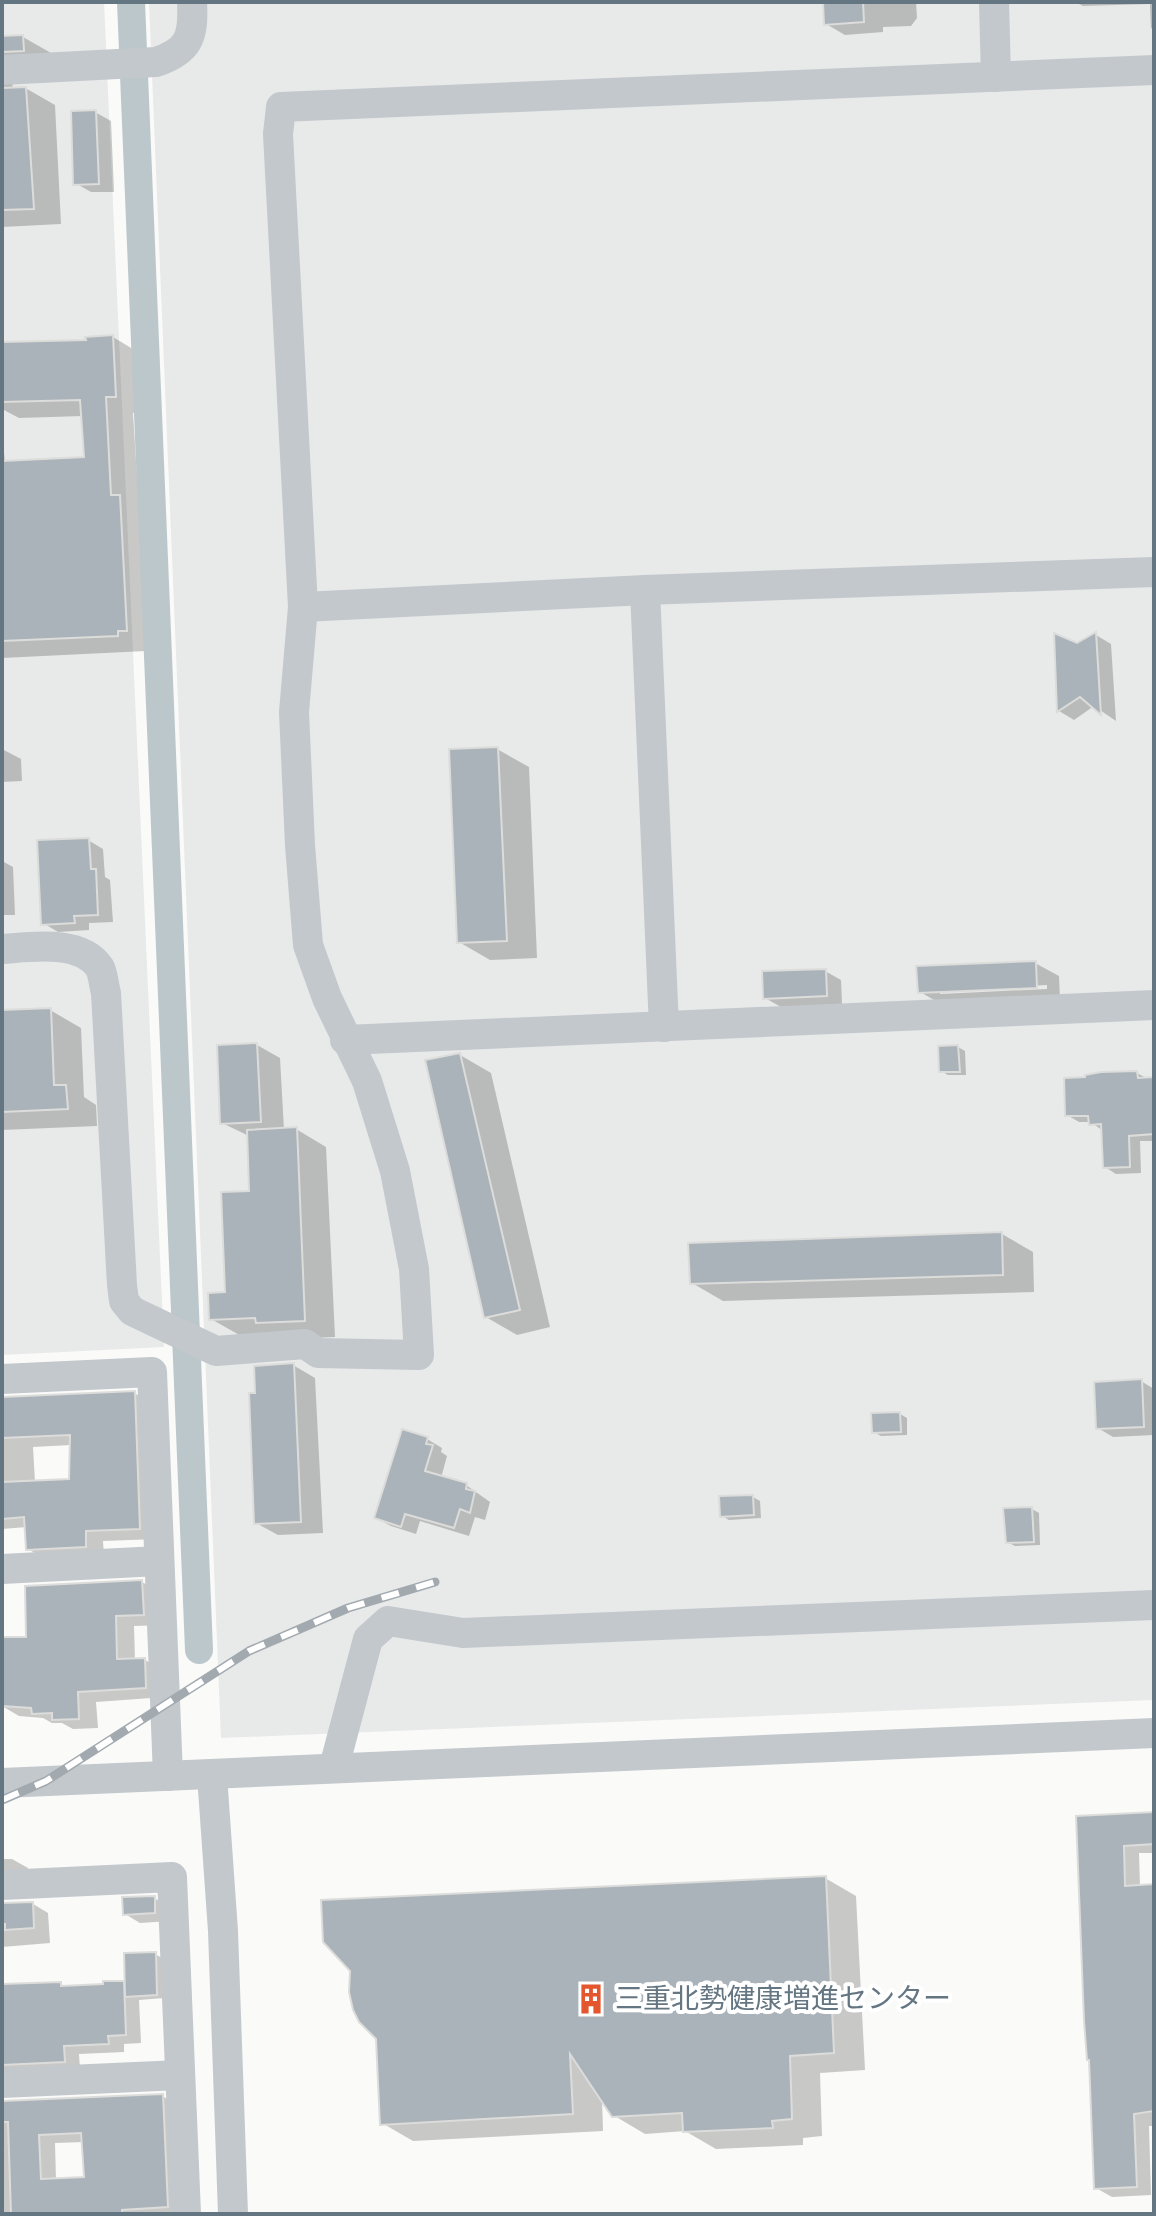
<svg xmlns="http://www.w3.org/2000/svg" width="1156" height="2216" viewBox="0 0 1156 2216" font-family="'Nunito Sans','Noto Sans JP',sans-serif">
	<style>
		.built { fill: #e8e9e9 }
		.shadow { fill: #0003; fill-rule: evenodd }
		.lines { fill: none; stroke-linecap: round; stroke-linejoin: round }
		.canal { stroke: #bbc7cb; stroke-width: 28 }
		.building { fill: #aab3b9; stroke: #dcdcda; stroke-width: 2; fill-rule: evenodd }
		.minor { stroke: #c3c8cc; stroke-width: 30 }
		.rail-casing { stroke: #a2aab0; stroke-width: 9 }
		.rail { stroke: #fff; stroke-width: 6; stroke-dasharray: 18; stroke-linecap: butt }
		.labels { text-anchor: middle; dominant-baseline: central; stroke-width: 8; stroke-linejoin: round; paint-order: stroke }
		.poi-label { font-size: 28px; fill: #657683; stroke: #fff; text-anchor: start }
	</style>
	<rect width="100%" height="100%" fill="#fafaf8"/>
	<g class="built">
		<path d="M2 2H104L164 1347 2 1355Z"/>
		<path d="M149 2H1154V1700L221 1738Z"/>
	</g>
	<g class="shadow">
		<path d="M825 2H916L917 18 911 26 883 27V32L845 35 826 24Z"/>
		<path d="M1075 2H1154V30L1151 28 1150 4 1083 6Z"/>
		<path d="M23 37 51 53 14 77 12 89H27L55 105 61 224 2 227V38Z"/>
		<path d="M95 112 111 121 114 192H91L75 183Z"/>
		<path d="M113 337 141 354 144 412 133 413 139 508 148 513 155 646 146 647V651L2 658V431L5 463 86 459 83 416 19 418 2 409V344L88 342Z"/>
		<path d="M1096 635 1111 644 1116 721 1094 706 1074 720 1059 711 1056 636 1077 645Z"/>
		<path d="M2 749 21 759 22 781 2 782Z"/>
		<path d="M497 749 529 767 537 958 490 960 459 942Z"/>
		<path d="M2 811 4 862 13 867 15 915H2Z"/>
		<path d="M88 840 103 849 105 877 110 880 113 922 89 923V930L58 932 43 923Z"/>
		<path d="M1035 963 1059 976 1060 1000 943 1005 920 992ZM1047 985V989L940 994V990Z"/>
		<path d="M825 971 841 980 842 1004 781 1007 765 998Z"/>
		<path d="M50 1010 81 1028 84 1097 96 1105 97 1126 2 1130V1012Z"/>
		<path d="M257 1045 280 1058 284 1130 296 1129 326 1147 335 1337 288 1339 241 1336 211 1319 228 1294 252 1192 249 1136 222 1123Z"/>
		<path d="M958 1047 965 1051 966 1075H948L941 1071Z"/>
		<path d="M460 1055 491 1073 550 1327 517 1335 486 1317Z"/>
		<path d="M1137 1073 1148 1079H1154V1141H1140L1141 1173 1116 1174 1105 1167 1103 1131 1091 1122H1079L1067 1115Z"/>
		<path d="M1002 1234 1033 1252 1034 1292 723 1301 692 1283Z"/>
		<path d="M293 1365 315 1378 323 1533 278 1535 256 1523 257 1395Z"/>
		<path d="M1141 1381 1154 1389V1435L1113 1437 1098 1428Z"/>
		<path d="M134 1393 152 1403 157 1539 103 1541 104 1556 45 1559 28 1549 27 1527 2 1529V1399ZM71 1445V1481L35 1482 33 1447Z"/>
		<path d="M900 1414 907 1418V1435L881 1436 874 1432Z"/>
		<path d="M427 1439 442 1448 441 1452 447 1456 441 1478 466 1485 490 1502 485 1520 475 1517 469 1536 420 1521 416 1534 391 1526 376 1518Z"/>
		<path d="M753 1497 760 1501 761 1518 729 1520 722 1516Z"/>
		<path d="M1032 1509 1039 1513 1040 1545 1015 1546 1007 1542Z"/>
		<path d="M142 1582 161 1593 162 1625 134 1626 135 1660H145L164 1670 165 1697 96 1702 98 1728 73 1729 62 1723H52L43 1718 19 1716 2 1706V1639H28Z"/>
		<path d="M1154 1814V1853H1139L1140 1887 1154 1886V2126H1149L1151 2195 1112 2197 1096 2188 1078 1818Z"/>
		<path d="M2 1859H12L28 1868V1875L2 1886Z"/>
		<path d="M825 1878 856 1896 865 2070 820 2073 822 2136 803 2138V2145L716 2149 685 2131 645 2134 613 2115 602 2098 603 2131 413 2141 382 2123Z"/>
		<path d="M154 1898 170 1907V1921L140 1923 125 1914Z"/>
		<path d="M2 1903 33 1904 48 1913 50 1943 2 1947Z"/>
		<path d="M155 1954 162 1958 164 1998 139 2000 141 2043 124 2044V2052L79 2054 80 2070H2V1986L61 1984 67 1987 123 1983 127 1985Z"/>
		<path d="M162 2096 178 2105 183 2214H2V2101ZM84 2142 86 2179 56 2180 55 2143Z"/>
	</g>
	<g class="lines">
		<path class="canal" d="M131 2 199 1650"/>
	</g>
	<g class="building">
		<path d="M823 2H863L864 22 824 25Z"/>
		<path d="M23 35 24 51 2 52V36Z"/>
		<path d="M26 87 34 209 2 210V88Z"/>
		<path d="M96 110 99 184 73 185 71 111Z"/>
		<path d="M113 335 116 397H106L111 495H120L127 631H118V636L2 641V461L84 457 80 400 2 402V342L86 340 85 337Z"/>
		<path d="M1096 632 1101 715 1080 697 1057 712 1054 633 1077 643Z"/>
		<path d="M498 747 507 941 457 943 449 749Z"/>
		<path d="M89 838 91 869H96L98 915 74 916 75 923 41 925 37 840Z"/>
		<path d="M1036 961 1037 988 918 993 916 966Z"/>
		<path d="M826 969 827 996 763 999 762 971Z"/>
		<path d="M51 1008 54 1085H66L68 1109 2 1112V1010Z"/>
		<path d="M257 1043 261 1122 220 1124 217 1045Z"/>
		<path d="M958 1045 960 1072H939L938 1046Z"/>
		<path d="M460 1053 520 1310 484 1318 425 1060Z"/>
		<path d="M1137 1071 1138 1078 1154 1077V1134L1129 1136 1130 1167 1103 1168 1101 1124 1089 1125 1088 1116H1065L1064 1078 1085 1077V1075L1101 1072Z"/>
		<path d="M297 1127 305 1321 256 1323 255 1318 209 1320 208 1293 225 1292 221 1192 249 1191 247 1130Z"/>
		<path d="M1002 1232 1003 1275 690 1284 688 1243Z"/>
		<path d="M294 1363 301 1522 254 1524 249 1393H255L254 1366Z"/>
		<path d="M1142 1379 1144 1427 1096 1429 1094 1382Z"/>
		<path d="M135 1391 140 1529 86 1531V1547L26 1550 24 1517 2 1519V1482L69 1479 70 1435 2 1438V1397Z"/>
		<path d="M900 1412 901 1432 872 1433 871 1413Z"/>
		<path d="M402 1429 428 1437 426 1444 433 1445 425 1471 467 1483 466 1489 475 1491 470 1513 460 1509 454 1528 405 1514 401 1527 374 1518Z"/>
		<path d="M753 1495 754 1515 720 1517 719 1496Z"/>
		<path d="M1032 1507 1034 1542 1006 1543 1003 1508Z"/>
		<path d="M142 1580 144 1615 116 1616 117 1659 145 1658 146 1688 78 1692 79 1719 52 1720V1713L32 1714 31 1708 2 1706V1637H26L25 1586Z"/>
		<path d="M1154 1812V1844L1124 1846 1125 1886 1154 1884V2111L1134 2114 1137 2187 1094 2189 1089 2060H1087L1084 2021 1076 1816Z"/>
		<path d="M826 1876 834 2053 790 2056 792 2119 772 2121 773 2128 683 2132 682 2113 612 2117 570 2054 573 2114 380 2125 376 2039 359 2022 353 2010 349 1992 350 1971 323 1942 321 1900Z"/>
		<path d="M155 1896V1913L123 1915 122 1897Z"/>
		<path d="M33 1902 34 1928 5 1930V1924H2V1903Z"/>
		<path d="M156 1952 157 1995 125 1997 124 1953Z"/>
		<path d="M103 1981H124L126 2035 108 2036 109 2044 64 2046 65 2062 2 2065V1984L61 1982V1986L103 1984Z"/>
		<path d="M163 2094 168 2207 122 2210V2214H11L8 2122H2V2101ZM81 2133 84 2177 41 2179 39 2135Z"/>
	</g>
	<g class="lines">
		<g class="minor">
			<path d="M994 2 996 77"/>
			<path d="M2 70 156 62C189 51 194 37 192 2"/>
			<path d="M645 590 664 1027"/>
			<path d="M303 607 645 590 1154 572"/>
			<path d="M2 949C31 947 81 939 100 968 103 974 104 986 106 993L122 1285 124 1301 132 1311 216 1351 305 1344 318 1353 419 1355 414 1269 395 1171 367 1081 327 998 308 945 300 845 294 712 303 607 278 134 281 107 1154 70"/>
			<path d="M345 1040 1154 1005"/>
			<path d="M2 1379 152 1372 168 1776"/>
			<path d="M2 1569 159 1561"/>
			<path d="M334 1767 368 1639 388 1621 463 1633 1154 1605"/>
			<path d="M212 1775 223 1931 233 2214"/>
			<path d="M2 1783 1154 1733"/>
			<path d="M2 1885 172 1877 186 2214"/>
			<path d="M2 2083 180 2075"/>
		</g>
		<g class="rail-casing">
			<path id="rail" d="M2 1800 46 1781 249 1651 348 1608 435 1582"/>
		</g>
		<use href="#rail" class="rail"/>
	</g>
	<defs>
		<g id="building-bare" transform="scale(2.4)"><path d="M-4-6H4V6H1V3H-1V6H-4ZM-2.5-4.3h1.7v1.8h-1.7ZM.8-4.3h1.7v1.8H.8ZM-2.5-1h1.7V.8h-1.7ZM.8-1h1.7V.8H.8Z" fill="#e4572e" stroke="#fff" stroke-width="2.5" paint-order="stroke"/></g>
	</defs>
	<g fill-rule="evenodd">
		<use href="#building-bare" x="591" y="1999"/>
	</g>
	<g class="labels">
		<g class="poi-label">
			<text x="615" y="1999">三重北勢健康増進センター</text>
		</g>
	</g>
	<rect width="1156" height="2216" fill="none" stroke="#657683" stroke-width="8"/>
</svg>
